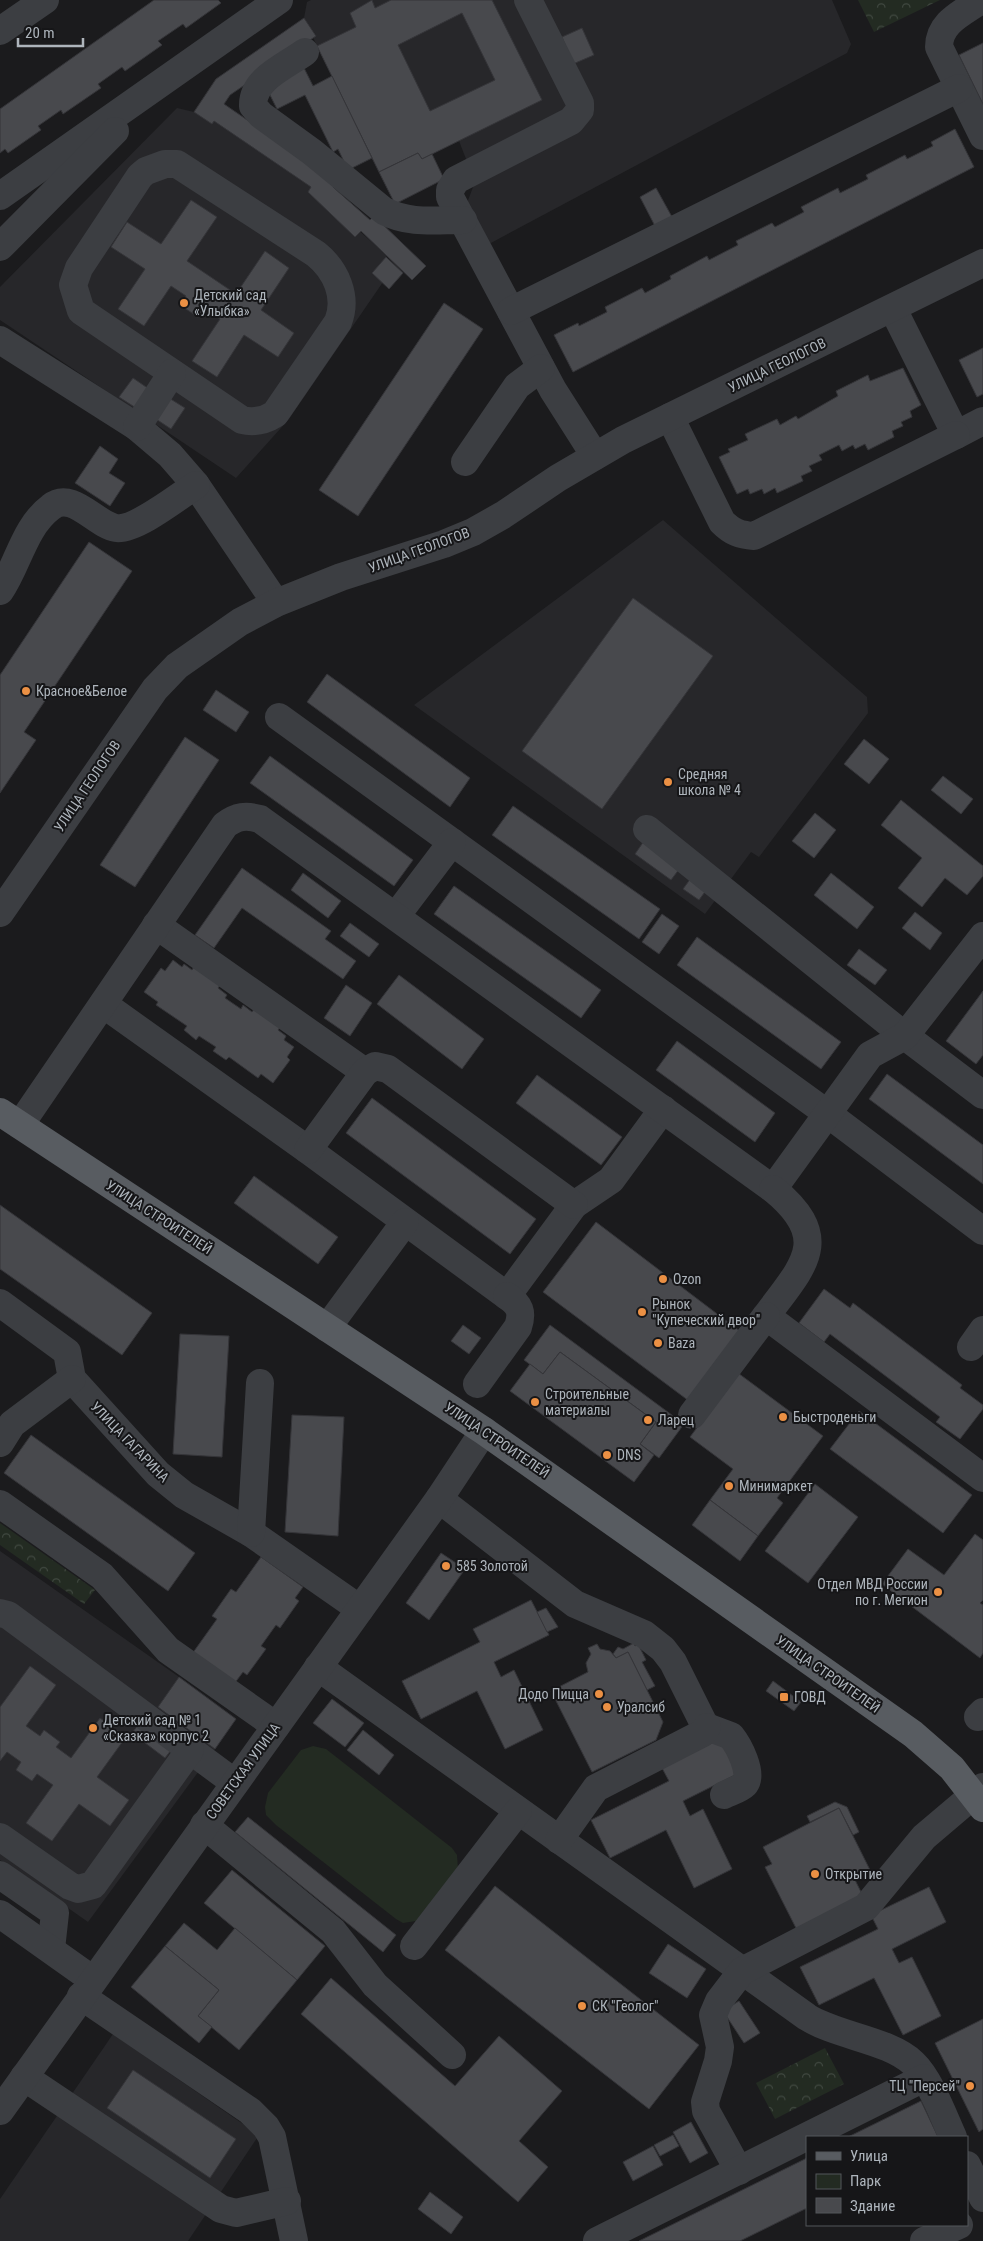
<svg xmlns="http://www.w3.org/2000/svg" width="983" height="2241" viewBox="0 0 983 2241" font-family="'Roboto Condensed',sans-serif">
	<style>
		.built { fill: #27272a }
		.green { fill: #232b22 }
		.forest { fill: url(#forest-crowns) }
		.building { fill: #48494d; stroke: #353539; fill-rule: evenodd }
		.lines { fill: none; stroke-linecap: round; stroke-linejoin: round }
		.minor { stroke: #3c3e42; stroke-width: 28 }
		.major { stroke: #585c61; stroke-width: 28 }
		.poi-dot { fill: #eb9044; stroke: #161618; stroke-width: 2 }
		.labels { text-anchor: middle; dominant-baseline: central; stroke-width: 4; stroke-linejoin: round; paint-order: stroke }
		.poi-label { font-size: 14px; fill: #aeb5bc; stroke: #161618; text-anchor: start }
		.street-label { font-size: 14px; fill: #aeb5bc; stroke: #161618 }
	</style>
	<defs>
		<pattern id="forest-crowns" width="20" height="18" patternUnits="userSpaceOnUse" patternTransform="scale(1.25)"><rect width="20" height="18" fill="#232b22"/><path d="M2 6a3 3 0 1 1 6 0M12 15a3 3 0 1 1 6 0" fill="none" stroke="#404840"/></pattern>
	</defs>
	<rect width="100%" height="100%" fill="#1b1b1d"/>
	<g class="built">
		<path d="M311 0H832L851 44 847 53 489 244 467 203 475 182 459 141 432 154 444 179 395 204 317 46 313 37 316 35 304 18 307 2Z"/>
		<path d="M177 108 194 112 214 121 311 187 387 256 372 273 383 282 289 419 236 478 0 320V287Z"/>
		<path d="M663 520 867 697 868 713 759 857 751 852 705 914 414 705Z"/>
		<path d="M0 1551 179 1677 158 1707 215 1749 88 1922 0 1860Z"/>
		<path d="M113 2034 259 2135 188 2241H0V2199Z"/>
	</g>
	<path class="green" d="M313 1746 326 1749 452 1848 457 1855 458 1869 416 1921 403 1923 396 1919 276 1825 266 1815 265 1807 268 1793 301 1750Z"/>
	<g class="forest">
		<path d="M858 0H940L874 32Z"/>
		<path d="M0 1523 95 1590 84 1604 0 1545Z"/>
		<path d="M825 2048 844 2084 775 2119 756 2083Z"/>
	</g>
	<g class="building">
		<path d="M154 0H218L221 3 186 28 183 24 158 41 162 45 125 71 122 67 98 84 101 88 63 114 61 110 38 126 41 130 8 153 5 149 0 153V109Z"/>
		<path d="M372 0 375 8 391 0H492L542 100 422 159 418 153 379 172 317 46 356 27 350 13ZM462 13 495 80 430 111 398 45Z"/>
		<path d="M304 18 316 36 230 95 224 104 337 182 333 187 370 220 374 216 426 266 412 280 361 231 355 237 308 192 311 187 214 121 212 124 194 112 216 79Z"/>
		<path d="M582 28 594 55 573 64 562 37Z"/>
		<path d="M983 43V104L959 55Z"/>
		<path d="M303 66 313 86 332 76 372 158 348 170 338 149 333 152 305 95 277 109 267 89Z"/>
		<path d="M955 129 974 167 573 372 554 335 578 323 579 326 607 312 605 307 642 288 645 293 671 279 670 276 707 256 709 260 738 245 736 241 772 223 775 227 804 212 801 207 838 188 840 193 868 179 866 175 905 155 907 159 933 146 931 142Z"/>
		<path d="M418 153 422 159 432 154 444 179 395 204 379 172Z"/>
		<path d="M656 188 672 217 655 226 640 197Z"/>
		<path d="M191 200 217 217 187 261 236 294 265 251 289 268 261 310 294 333 278 357 244 335 217 377 192 361 220 319 204 308 198 317 180 305 186 296 171 286 144 326 118 309 145 269 111 247 127 222 161 244Z"/>
		<path d="M386 257 403 273 389 289 372 273Z"/>
		<path d="M444 303 483 329 358 516 319 490Z"/>
		<path d="M983 348V394L977 397 959 360Z"/>
		<path d="M903 368 921 405 910 411 912 417 901 422 903 426 892 431 894 437 868 450 865 444 855 449 853 445 842 451 839 445 819 455 822 460 809 466 812 471 801 476 803 481 777 493 775 488 764 494 762 489 750 494 748 489 737 494 719 457 730 452 728 449 748 440 745 434 777 419 780 425 796 416 798 419 838 396 836 391 868 375 870 381Z"/>
		<path d="M133 378 149 389 136 408 119 397Z"/>
		<path d="M169 398 185 408 171 429 156 419Z"/>
		<path d="M100 446 118 459 109 473 125 483 110 506 75 483Z"/>
		<path d="M89 542 132 571 24 732 36 740 0 793V675Z"/>
		<path d="M633 598 713 656 602 809 522 751Z"/>
		<path d="M327 674 470 778 450 807 307 702Z"/>
		<path d="M216 690 249 712 236 732 203 710Z"/>
		<path d="M185 737 219 760 135 887 100 865Z"/>
		<path d="M864 739 889 759 869 784 844 764Z"/>
		<path d="M270 756 413 860 394 886 250 783Z"/>
		<path d="M943 776 973 799 961 814 931 790Z"/>
		<path d="M901 800 983 866V876L967 895 945 878 922 907 898 888 922 858 881 825Z"/>
		<path d="M513 806 660 909 639 939 492 835Z"/>
		<path d="M815 813 836 830 814 858 792 841Z"/>
		<path d="M644 841 680 868 671 880 635 854Z"/>
		<path d="M242 868 331 931 325 939 356 961 343 979 242 908 214 948 195 935Z"/>
		<path d="M303 873 341 901 328 918 291 890Z"/>
		<path d="M831 873 874 907 857 929 814 895Z"/>
		<path d="M691 878 707 889 699 900 683 889Z"/>
		<path d="M454 886 601 990 581 1018 434 914Z"/>
		<path d="M915 912 942 933 930 950 902 928Z"/>
		<path d="M662 914 679 926 659 954 642 942Z"/>
		<path d="M350 923 379 944 369 957 340 936Z"/>
		<path d="M697 937 841 1042 821 1069 677 965Z"/>
		<path d="M859 949 887 970 875 985 847 965Z"/>
		<path d="M173 960 182 967 184 964 192 970 195 965 221 984 218 988 227 995 225 998 241 1009 243 1005 252 1012 255 1008 281 1026 278 1030 286 1036 284 1040 294 1047 287 1057 290 1060 273 1083 261 1074 258 1078 229 1057 226 1060 213 1051 216 1047 199 1036 196 1040 184 1030 187 1026 156 1005 158 1002 144 992 161 968 165 971Z"/>
		<path d="M399 975 484 1039 462 1069 377 1004Z"/>
		<path d="M346 985 372 1003 350 1036 324 1018Z"/>
		<path d="M983 991V1055L976 1064 946 1041Z"/>
		<path d="M677 1041 775 1113 755 1142 656 1070Z"/>
		<path d="M887 1074 983 1145V1184L869 1099Z"/>
		<path d="M537 1075 622 1137 601 1165 516 1103Z"/>
		<path d="M372 1098 536 1219 510 1254 346 1133Z"/>
		<path d="M254 1176 338 1237 318 1264 234 1203Z"/>
		<path d="M0 1205 152 1313 122 1355 0 1269Z"/>
		<path d="M596 1222 741 1332 689 1401 543 1292Z"/>
		<path d="M824 1289 850 1308 853 1303 962 1385 960 1388 983 1405V1409L960 1439 936 1422 940 1417 830 1334 824 1342 799 1323Z"/>
		<path d="M463 1325 481 1338 469 1354 451 1341Z"/>
		<path d="M550 1325 684 1424 659 1458 640 1444 656 1422 560 1352 543 1374 524 1360Z"/>
		<path d="M180 1334 229 1336 222 1457 173 1454Z"/>
		<path d="M560 1352 656 1422 640 1444 654 1455 634 1482 510 1391 530 1364 543 1374Z"/>
		<path d="M738 1373 823 1436 777 1498 783 1503 758 1536 710 1500 733 1469 690 1437Z"/>
		<path d="M859 1411 972 1495 943 1533 830 1449Z"/>
		<path d="M292 1415 344 1417 338 1536 285 1532Z"/>
		<path d="M31 1435 195 1553 168 1591 4 1473Z"/>
		<path d="M815 1484 858 1517 808 1583 765 1551Z"/>
		<path d="M710 1500 758 1536 740 1561 692 1525Z"/>
		<path d="M975 1534 983 1540V1600L980 1603 983 1605V1653L980 1658 882 1584 908 1549 944 1575Z"/>
		<path d="M441 1553 465 1569 429 1620 406 1603Z"/>
		<path d="M261 1557 303 1587 295 1598 299 1601 280 1628 276 1625 261 1646 266 1649 247 1675 243 1672 234 1684 192 1654 217 1619 212 1616 231 1589 236 1592Z"/>
		<path d="M531 1600 549 1635 494 1662 501 1677 514 1670 543 1730 505 1749 477 1691 421 1719 402 1681 480 1642 473 1629Z"/>
		<path d="M546 1608 558 1627 547 1632 537 1612Z"/>
		<path d="M634 1643 635 1646 638 1644 646 1660 642 1662 655 1686 647 1690 628 1652 616 1658 613 1654 618 1647 623 1649Z"/>
		<path d="M597 1644 600 1649 610 1651 616 1658 628 1652 663 1722 656 1740 592 1772 551 1691 588 1672 586 1663 591 1654 588 1648Z"/>
		<path d="M30 1666 56 1685 26 1726 40 1736 44 1730 60 1742 56 1747 71 1758 100 1718 126 1737 97 1777 129 1800 110 1826 79 1804 52 1841 26 1823 53 1785 37 1774 32 1781 16 1770 21 1762 7 1752 0 1761V1707Z"/>
		<path d="M179 1677 236 1719 215 1749 158 1707Z"/>
		<path d="M773 1681 801 1702 794 1711 766 1691Z"/>
		<path d="M332 1699 364 1723 345 1747 313 1723Z"/>
		<path d="M142 1720 175 1745 165 1758 132 1733Z"/>
		<path d="M363 1730 394 1755 379 1775 347 1750Z"/>
		<path d="M720 1739 737 1774 683 1801 690 1816 703 1809 732 1869 694 1888 666 1830 610 1858 591 1820 669 1781 662 1768Z"/>
		<path d="M835 1802 847 1807 859 1832 853 1835 839 1808 810 1822 807 1816Z"/>
		<path d="M839 1808 870 1870 854 1878 864 1898 798 1932 765 1867 772 1864 763 1847Z"/>
		<path d="M248 1817 396 1935 383 1952 235 1832Z"/>
		<path d="M232 1870 325 1946 297 1980 204 1903Z"/>
		<path d="M495 1886 699 2045 649 2109 445 1950Z"/>
		<path d="M929 1887 946 1922 892 1949 899 1963 912 1957 941 2016 903 2035 874 1978 819 2005 800 1967 878 1929 871 1915Z"/>
		<path d="M184 1923 217 1950 235 1928 297 1980 239 2050 198 2016 219 1990 165 1946Z"/>
		<path d="M668 1944 706 1969 687 1998 649 1973Z"/>
		<path d="M165 1946 219 1990 198 2016 212 2027 199 2043 131 1987Z"/>
		<path d="M331 1978 455 2086 499 2036 562 2091 519 2141 548 2167 518 2202 301 2014Z"/>
		<path d="M739 2001 760 2033 744 2043 723 2011Z"/>
		<path d="M983 2019V2129L979 2132 935 2043Z"/>
		<path d="M133 2070 236 2139 210 2178 107 2108Z"/>
		<path d="M921 2101 938 2137H848Z"/>
		<path d="M691 2122 708 2153 690 2163 673 2132Z"/>
		<path d="M673 2135 679 2146 660 2156 654 2145Z"/>
		<path d="M653 2146 663 2165 633 2181 623 2162Z"/>
		<path d="M807 2158V2208L740 2241H639Z"/>
		<path d="M430 2192 463 2217 451 2234 418 2209Z"/>
	</g>
	<g class="lines">
		<g class="minor">
			<path d="M528 0 580 103V110L571 121 456 180 450 190V197L553 390 595 456"/>
			<path d="M981 0C963 13 939 22 939 47L983 136"/>
			<path d="M0 31 45 0"/>
			<path d="M305 52C286 66 252 79 253 106L261 115 312 152 384 211C409 224 435 220 463 220"/>
			<path d="M165 164H177L316 254C336 270 348 297 338 322L275 414C264 421 254 423 242 420L81 311 73 285 79 268 140 176 146 171Z"/>
			<path d="M0 196 279 0"/>
			<path d="M0 247 115 131"/>
			<path d="M893 309 956 435 983 421"/>
			<path d="M511 311 959 88"/>
			<path d="M0 340 137 427 170 455 196 485 276 603"/>
			<path d="M670 417 722 522C732 532 740 535 754 536L956 435"/>
			<path d="M137 427 172 373"/>
			<path d="M465 462 517 386 541 368"/>
			<path d="M0 591C18 565 24 527 51 507 72 490 96 525 116 528 135 531 179 496 196 485"/>
			<path d="M279 717 828 1114 983 1231"/>
			<path d="M647 829 905 1036 983 1095"/>
			<path d="M0 913 155 689 177 666 240 622 276 603 341 577 444 544 473 532 503 515 558 478 623 440 983 263"/>
			<path d="M396 916 452 842"/>
			<path d="M156 925 365 1072"/>
			<path d="M103 1004 308 1150 507 1296 574 1205 611 1180 663 1109"/>
			<path d="M20 1125 225 825C237 816 246 815 260 819L773 1189 870 1055 905 1036 983 936"/>
			<path d="M308 1150 365 1072 375 1066 388 1069 574 1205"/>
			<path d="M773 1189C834 1239 803 1266 766 1316L983 1478"/>
			<path d="M0 1303 67 1352 72 1379 158 1474 184 1495 251 1533 360 1609"/>
			<path d="M327 1328 405 1222"/>
			<path d="M971 1347 983 1330"/>
			<path d="M477 1384 518 1327C523 1312 520 1305 507 1296"/>
			<path d="M692 1415 766 1316"/>
			<path d="M0 1443 12 1424 72 1379"/>
			<path d="M439 1499 575 1604 644 1634 663 1649 673 1662 703 1722 707 1727 731 1736C739 1746 753 1773 745 1784 740 1789 730 1792 724 1795"/>
			<path d="M0 1504 102 1576 168 1650 276 1726"/>
			<path d="M251 1533 260 1383"/>
			<path d="M0 1613 8 1615 235 1783"/>
			<path d="M318 1667 807 2017C837 2036 889 2040 913 2063 930 2079 943 2115 953 2137"/>
			<path d="M978 1717 983 1712"/>
			<path d="M204 1825 333 1931 375 1985 452 2055"/>
			<path d="M0 1837 70 1886 78 1889 93 1885 190 1750"/>
			<path d="M559 1840 596 1788 703 1733 707 1727"/>
			<path d="M0 1875 55 1913 51 1949"/>
			<path d="M0 1914 93 1980"/>
			<path d="M414 1946 518 1811"/>
			<path d="M81 1996 250 2111 266 2127 272 2137 294 2241"/>
			<path d="M24 2077 221 2209 236 2213 287 2201"/>
			<path d="M0 2111 439 1499 484 1431"/>
			<path d="M967 2165 983 2198"/>
			<path d="M739 2171 706 2111 705 2102 718 2061 720 2047 713 2015 719 2001 742 1971 866 1907 924 1837 983 1787"/>
			<path d="M597 2241 924 2078"/>
			<path d="M924 2241 959 2225"/>
		</g>
		<path class="major" d="M0 1112 484 1431 913 1734 952 1768 983 1808"/>
	</g>
	<g class="poi-dot">
		<circle cx="184" cy="303" r="5"/>
		<circle cx="26" cy="691" r="5"/>
		<circle cx="668" cy="782" r="5"/>
		<circle cx="663" cy="1279" r="5"/>
		<circle cx="642" cy="1312" r="5"/>
		<circle cx="658" cy="1343" r="5"/>
		<circle cx="535" cy="1402" r="5"/>
		<circle cx="783" cy="1417" r="5"/>
		<circle cx="648" cy="1420" r="5"/>
		<circle cx="607" cy="1455" r="5"/>
		<circle cx="729" cy="1486" r="5"/>
		<circle cx="446" cy="1566" r="5"/>
		<circle cx="938" cy="1592" r="5"/>
		<circle cx="599" cy="1694" r="5"/>
		<rect x="779" y="1692" width="10" height="10" rx="2.5"/>
		<circle cx="607" cy="1707" r="5"/>
		<circle cx="93" cy="1728" r="5"/>
		<circle cx="815" cy="1874" r="5"/>
		<circle cx="582" cy="2006" r="5"/>
		<circle cx="970" cy="2086" r="5"/>
	</g>
	<g class="labels">
		<g class="poi-label">
			<text x="194" y="295">Детский сад<tspan x="194" dy="16">«Улыбка»</tspan></text>
			<text x="36" y="691">Красное&amp;Белое</text>
			<text x="678" y="774">Средняя<tspan x="678" dy="16">школа № 4</tspan></text>
			<text x="673" y="1279">Ozon</text>
			<text x="652" y="1304">Рынок<tspan x="652" dy="16">"Купеческий двор"</tspan></text>
			<text x="668" y="1343">Baza</text>
			<text x="545" y="1394">Строительные<tspan x="545" dy="16">материалы</tspan></text>
			<text x="793" y="1417">Быстроденьги</text>
			<text x="658" y="1420">Ларец</text>
			<text x="617" y="1455">DNS</text>
			<text x="739" y="1486">Минимаркет</text>
			<text x="456" y="1566">585 Золотой</text>
			<text x="928" y="1584" text-anchor="end">Отдел МВД России<tspan x="928" dy="16">по г. Мегион</tspan></text>
			<text x="589" y="1694" text-anchor="end">Додо Пицца</text>
			<text x="794" y="1697">ГОВД</text>
			<text x="617" y="1707">Уралсиб</text>
			<text x="103" y="1720">Детский сад № 1<tspan x="103" dy="16">«Сказка» корпус 2</tspan></text>
			<text x="825" y="1874">Открытие</text>
			<text x="592" y="2006">СК "Геолог"</text>
			<text x="960" y="2086" text-anchor="end">ТЦ "Персей"</text>
		</g>
		<g class="street-label">
			<text transform="translate(777 365) rotate(-26)">УЛИЦА ГЕОЛОГОВ</text>
			<text transform="translate(419 550) rotate(-20)">УЛИЦА ГЕОЛОГОВ</text>
			<text transform="translate(87 786) rotate(-56)">УЛИЦА ГЕОЛОГОВ</text>
			<text transform="translate(159 1217) rotate(33)">УЛИЦА СТРОИТЕЛЕЙ</text>
			<text transform="translate(497 1440) rotate(34)">УЛИЦА СТРОИТЕЛЕЙ</text>
			<text transform="translate(130 1442) rotate(46)">УЛИЦА ГАГАРИНА</text>
			<text transform="translate(828 1674) rotate(35)">УЛИЦА СТРОИТЕЛЕЙ</text>
			<text transform="translate(243 1771) rotate(-54)">СОВЕТСКАЯ УЛИЦА</text>
		</g>
	</g>
	<rect x="806" y="2136" width="162" height="90" fill="#161618" stroke="#53565a"/>
	<rect x="816" y="2152" width="25" height="8" fill="#585c61" stroke="#53565a"/>
	<text x="850" y="2161" font-size="15" fill="#aeb5bc">Улица</text>
	<rect x="816" y="2174" width="25" height="15" fill="#232b22" stroke="#53565a"/>
	<text x="850" y="2186" font-size="15" fill="#aeb5bc">Парк</text>
	<rect x="816" y="2198" width="25" height="15" fill="#48494d" stroke="#53565a"/>
	<text x="850" y="2211" font-size="15" fill="#aeb5bc">Здание</text>
	<path d="M18 38v8h65v-8" fill="none" stroke="#aeb5bc" stroke-width="2.5"/>
	<text x="25" y="38" font-size="15" fill="#aeb5bc" stroke="#161618" stroke-width="4" paint-order="stroke">20 m</text>
</svg>
